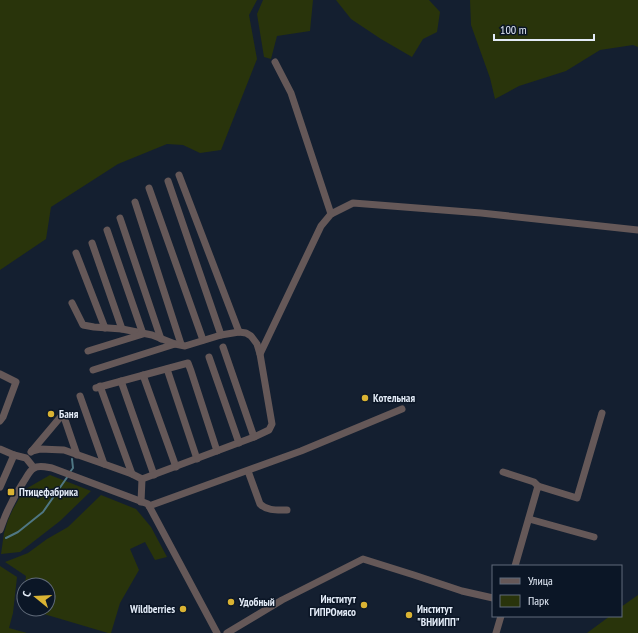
<svg xmlns="http://www.w3.org/2000/svg" width="638" height="633" viewBox="0 0 638 633" font-family="'PT Sans Narrow',sans-serif">
	<style>
		.green { fill: #29340b }
		.lines { fill: none; stroke-linecap: round; stroke-linejoin: round }
		.stream { stroke: #4f7784; stroke-width: 2 }
		.minor { stroke: #655858; stroke-width: 7 }
		.poi-dot { fill: #dab333; stroke: #0b1626; stroke-width: 1.5 }
		.labels { text-anchor: middle; dominant-baseline: central; stroke-width: 3; stroke-linejoin: round; paint-order: stroke }
		.poi-label { font-size: 11px; font-weight: bold; fill: #e3ebf7; stroke: #0b1626; text-anchor: start }
	</style>
	<rect width="100%" height="100%" fill="#141f30"/>
	<g class="green">
		<path d="M0 0H257L249 15 257 59 221 150 200 153 183 145 167 144 118 164 51 207 46 239 0 270Z"/>
		<path d="M263 0H313L310 31 277 36 271 59 264 57 257 14Z"/>
		<path d="M336 0H429L440 12 437 32 423 39 412 57 381 39 351 19Z"/>
		<path d="M470 0H638V47L633 45 600 50 566 71 519 86 495 99 490 78 471 25Z"/>
		<path d="M50 475 91 491 60 521 20 552 1 554 4 533 8 520 13 509 24 490Z"/>
		<path d="M101 495 136 509 151 527 167 557 155 560 145 542 130 549 139 570 120 603 111 633H108L27 609H48V585H25L26 576 5 562 28 553 47 539 68 527Z"/>
		<path d="M0 566 17 577 13 613 9 628 27 633H0Z"/>
		<path d="M638 595V633H587L610 616H621V607Z"/>
	</g>
	<g class="lines">
		<g class="stream">
			<path d="M70 472 73 468 72 459"/>
			<path d="M6 538 18 532 43 512 68 476"/>
		</g>
		<g class="minor">
			<path d="M275 62 291 93 331 214"/>
			<path d="M179 175 239 332"/>
			<path d="M168 181 221 335"/>
			<path d="M149 188 203 340"/>
			<path d="M135 202 181 344"/>
			<path d="M120 218 161 339"/>
			<path d="M92 243 122 329"/>
			<path d="M76 253 105 328"/>
			<path d="M72 303 83 325 94 327 122 329 152 335 175 344 185 346 221 335 239 332 246 333 251 336 257 344 260 354"/>
			<path d="M223 347 254 437"/>
			<path d="M88 351 143 334 107 230"/>
			<path d="M209 357 239 443"/>
			<path d="M167 369 197 459"/>
			<path d="M93 370 175 344"/>
			<path d="M0 374 16 382 3 417 0 421"/>
			<path d="M143 375 176 467"/>
			<path d="M121 381 154 475"/>
			<path d="M100 386 132 474"/>
			<path d="M96 388 188 363 191 371 217 451"/>
			<path d="M80 396 104 464 132 474 142 479"/>
			<path d="M63 414 77 455"/>
			<path d="M0 449 14 455"/>
			<path d="M32 451 40 449 64 450 104 464"/>
			<path d="M31 452 63 414"/>
			<path d="M248 471 260 504C267 511 277 510 287 510"/>
			<path d="M503 472 534 482 538 486"/>
			<path d="M0 487 14 455 26 458 34 468"/>
			<path d="M141 502 142 479 254 437 269 430 272 424 260 354 321 226 331 214 353 203 481 213 638 230"/>
			<path d="M149 506 301 451 402 409"/>
			<path d="M529 519 594 537"/>
			<path d="M0 530C6 512 14 496 24 481 27 477 29 471 34 468 39 465 46 467 52 468L148 504 217 633"/>
			<path d="M515 566 538 486 577 498 602 413"/>
			<path d="M227 633 282 600 363 559 414 575 462 591 493 598"/>
			<path d="M496 633 501 616"/>
		</g>
	</g>
	<g class="poi-dot">
		<circle cx="365" cy="398" r="4"/>
		<circle cx="51" cy="414" r="4"/>
		<rect x="7" y="488" width="8" height="8" rx="2"/>
		<circle cx="231" cy="602" r="4"/>
		<circle cx="364" cy="605" r="4"/>
		<circle cx="183" cy="609" r="4"/>
		<circle cx="409" cy="615" r="4"/>
	</g>
	<g class="labels">
		<g class="poi-label">
			<text x="373" y="398">Котельная</text>
			<text x="59" y="414">Баня</text>
			<text x="19" y="492">Птицефабрика</text>
			<text x="356" y="599" text-anchor="end">Институт<tspan x="356" dy="13">ГИПРОмясо</tspan></text>
			<text x="239" y="602">Удобный</text>
			<text x="175" y="609" text-anchor="end">Wildberries</text>
			<text x="417" y="609">Институт<tspan x="417" dy="13">"ВНИИПП"</tspan></text>
		</g>
	</g>
	<rect x="492" y="565" width="130" height="52" fill="#0b1626" stroke="#616b7a"/>
	<rect x="500" y="578" width="20" height="6" fill="#655858" stroke="#616b7a"/>
	<text x="528" y="585" font-size="12" fill="#e3ebf7">Улица</text>
	<rect x="500" y="595" width="20" height="12" fill="#29340b" stroke="#616b7a"/>
	<text x="528" y="605" font-size="12" fill="#e3ebf7">Парк</text>
	<g transform="translate(36 597) rotate(288)"><circle r="19" fill="#0b1626" stroke="#616b7a"/>
	<path d="M0-3L7 15L0 10L-7 15Z" fill="#dab333"/>
	<text y="-6" font-size="11" font-weight="bold" text-anchor="middle" fill="#e3ebf7">С</text>
	</g>
	<path d="M494 34v6h100v-6" fill="none" stroke="#e3ebf7" stroke-width="2"/>
	<text x="500" y="34" font-size="12" fill="#e3ebf7" stroke="#0b1626" stroke-width="3" paint-order="stroke">100 m</text>
</svg>
